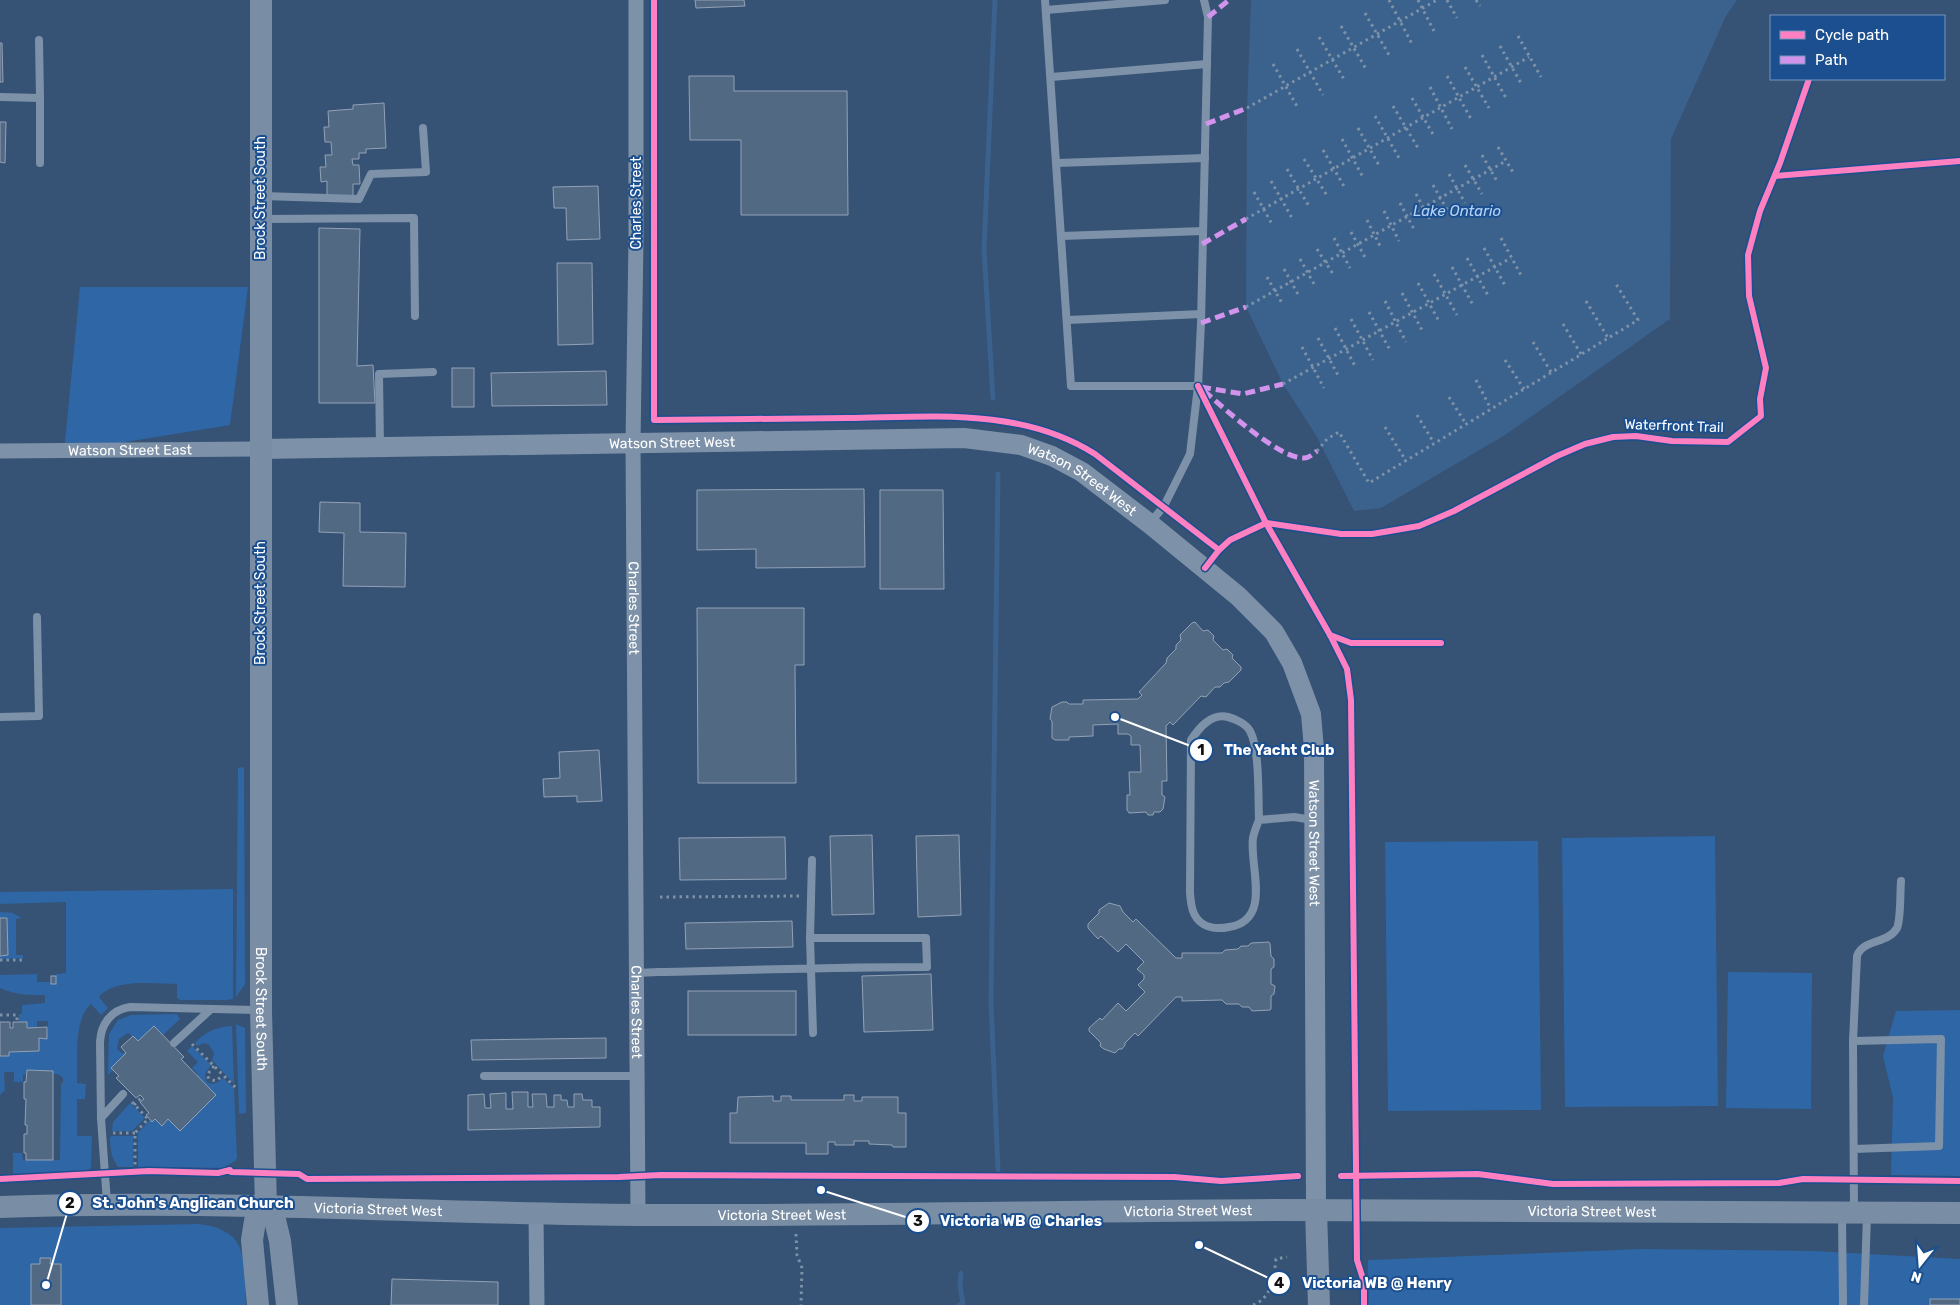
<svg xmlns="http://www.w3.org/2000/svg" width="1960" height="1305" viewBox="0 0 1960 1305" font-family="Rubik,sans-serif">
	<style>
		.green { fill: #2f66a5 }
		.water { fill: #3b618d }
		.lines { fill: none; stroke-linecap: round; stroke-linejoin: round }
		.stream { stroke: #3b618d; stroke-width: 5 }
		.building { fill: #526984; stroke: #92a2b6 }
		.path { stroke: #7d92a8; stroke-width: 3; stroke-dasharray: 2.5 4; stroke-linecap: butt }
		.service { stroke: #7d92a8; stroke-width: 8 }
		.minor { stroke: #7d92a8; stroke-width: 15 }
		.tertiary { stroke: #7d92a8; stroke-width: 20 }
		.secondary { stroke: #798da4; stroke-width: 22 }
		.quiet { stroke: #d193ec; stroke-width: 5; stroke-dasharray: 10 5; stroke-linecap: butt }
		.cycleway-casing { stroke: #1b4f8f; stroke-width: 9 }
		.cycleway { stroke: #ff80c0; stroke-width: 6 }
		.labels { text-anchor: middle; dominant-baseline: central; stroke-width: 4; stroke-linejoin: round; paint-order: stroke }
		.street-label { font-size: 14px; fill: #fff; stroke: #1b4f8f }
		.water-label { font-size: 15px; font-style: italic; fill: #b5d3f5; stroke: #1b4f8f }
		.leader { fill: none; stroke: #fff; stroke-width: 2 }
		.callout-dot { fill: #fff; stroke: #1b4f8f; stroke-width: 2 }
		.mark-label { font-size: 15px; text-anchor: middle; font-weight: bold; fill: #111 }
		.callout-label { font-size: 15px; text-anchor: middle; font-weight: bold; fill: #fff; stroke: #1b4f8f; stroke-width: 4; stroke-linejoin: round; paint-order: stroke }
	</style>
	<rect width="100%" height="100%" fill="#365274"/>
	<g class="green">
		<path d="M80 287H248L230 425 64 452Z"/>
		<path d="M244 767 245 984 236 997 238 768Z"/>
		<path d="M1715 836 1718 1106 1565 1107 1562 838Z"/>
		<path d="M1538 841 1541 1110 1388 1111 1385 842Z"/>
		<path d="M233 889V999L227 1000H181L177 998V984C154 984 115 978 99 997L108 1008 101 1015 91 1004C73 1019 78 1061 77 1083L86 1084 85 1099H77V1136H92L91 1167 89 1170 50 1175 13 1177V1153H22L23 1160H60L61 1083H63V1078L58 1074H53V1071L27 1070V1074L23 1075V1082H14V1072H4L5 1090 0 1095V1056L9 1052 39 1051V1038H47L48 1021H37V1028H27L19 1022V1014H22V1005L45 1003V995C28 995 15 995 0 988V975L37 974V982H51V984L56 983V974L66 973V902L0 904V892Z"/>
		<path d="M0 912 13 913 22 918 16 919V955H23V958L0 959V956L8 955 7 918H0Z"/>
		<path d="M1728 972 1812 973 1811 1109 1726 1108Z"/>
		<path d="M1960 1010V1176L1891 1175 1893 1098 1883 1056 1896 1011Z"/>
		<path d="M177 1014 180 1019 163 1035 154 1026 138 1041 128 1033 119 1039 117 1049 122 1053H126L111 1068 113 1070 108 1075 109 1034 118 1020 131 1015Z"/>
		<path d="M236 1024 245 1028 246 1113 239 1114Z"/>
		<path d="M232 1026 234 1084 212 1060 214 1053 209 1045 204 1043 197 1046 195 1043C206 1031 216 1027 232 1026Z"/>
		<path d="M192 1046 211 1065 205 1074 206 1081C213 1087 218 1082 223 1078L234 1088 237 1158 235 1161 223 1168 138 1167V1133L150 1120 155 1119 162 1126 168 1119 180 1131 216 1095 196 1075 198 1074 192 1068 198 1062 187 1051Z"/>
		<path d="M130 1103 145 1118 132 1131H112L113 1122Z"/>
		<path d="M113 1136H133V1167H118C111 1157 110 1149 110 1137Z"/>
		<path d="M199 1224C251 1230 244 1263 246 1305H0V1228Z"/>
		<path d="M1641 1249 1814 1251 1960 1259V1305H1368V1260Z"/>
	</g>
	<path class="water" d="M1251 0H1737L1726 16 1671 139 1670 319 1505 435 1381 508 1354 511 1317 437 1283 384 1246 307 1247 108Z"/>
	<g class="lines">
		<g class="stream">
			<path d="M993 398 984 249 995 0"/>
			<path d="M998 1170 991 1001 998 474"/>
			<path d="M959 1305 963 1304 960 1286 961 1273"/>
		</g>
	</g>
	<g class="building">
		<path d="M695 0H744L745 6 696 8Z"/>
		<path d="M0 43H2L3 82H0Z"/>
		<path d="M689 76H734V91H847L848 215H741V140H690Z"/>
		<path d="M384 103 386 148 366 149V153H359V159H352L353 165H359L360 184H353V196L327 197V181L321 182 320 167H326L325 155H332L331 142H325L324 127H329L328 111 353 109V105Z"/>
		<path d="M0 122H6L5 163 0 162Z"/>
		<path d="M598 186 600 239 567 240 566 208H554L553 187Z"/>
		<path d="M319 228 360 229 357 366 373 365 375 403H319Z"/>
		<path d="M557 263H592L593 344 558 345Z"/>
		<rect x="452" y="368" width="22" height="39"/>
		<path d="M606 371 607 405 492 406 491 373Z"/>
		<path d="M864 489 865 567 756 568V549L697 550V490Z"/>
		<path d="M880 490H943L944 589H880Z"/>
		<path d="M320 502 360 503V532L406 533 405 587 343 586 344 533 319 532Z"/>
		<path d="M697 608H804V665H795L796 783H698Z"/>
		<path d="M1195 622 1203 631 1208 630 1214 636 1213 640 1223 650 1227 649 1233 655 1232 658 1241 667V670L1229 682 1224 683 1220 687H1215L1206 697 1201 696 1173 725 1170 722 1166 726 1167 781H1162V795L1165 797 1163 809 1160 812H1154L1153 815H1148L1146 812 1129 813 1127 810V795H1130L1129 772H1141L1140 745H1131V736L1128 734H1118V724L1093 725V736L1069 737V740H1055L1052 738V721L1050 719 1052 707 1062 702H1067L1069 704H1083V700L1138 699 1142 695 1139 692 1166 663 1167 658 1176 649V645L1181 640 1180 635 1192 623Z"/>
		<path d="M599 750 602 801 577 802V796L544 797 543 779 560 778 559 752Z"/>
		<path d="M872 835 874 914 832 915 830 836Z"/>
		<path d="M959 835 961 915 918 917 916 836Z"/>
		<path d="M785 837 786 879 680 880 679 838Z"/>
		<path d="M1109 903 1120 906 1123 912 1133 922 1136 919 1176 958H1182V953H1222L1225 950 1238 949 1241 946H1248L1251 943 1269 942 1270 944 1271 956 1274 959V967L1271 969V984L1275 986 1274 994 1271 996V1009L1270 1010 1252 1011 1249 1007H1242L1239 1004H1226L1222 1000 1182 1001V997H1176L1138 1036 1135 1033 1125 1043V1045L1122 1049H1119L1115 1053 1104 1049 1100 1046 1101 1043 1089 1031V1028L1100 1018 1102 1020 1118 1003 1126 1011 1145 992 1138 985 1144 979V975L1137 969 1144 962 1126 944 1118 952 1101 936 1098 939 1088 928V924L1099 913V910Z"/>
		<path d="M0 918H7L8 955 0 956Z"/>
		<path d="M792 921 793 947 686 949 685 923Z"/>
		<path d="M931 974 933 1030 864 1032 862 976Z"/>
		<rect x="51" y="976" width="5" height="8"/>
		<rect x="688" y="991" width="108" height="44"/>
		<path d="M0 1022H10V1028H13V1022H27V1028L47 1027V1039L39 1038V1051L9 1052V1056H0Z"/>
		<path d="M154 1026 184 1057 181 1059 216 1095 180 1131 168 1119 162 1126 155 1119 152 1122 146 1115 149 1113 140 1102 144 1099 140 1095 136 1098 116 1078 119 1076 111 1068 126 1053 121 1047 133 1036 138 1041Z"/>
		<path d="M606 1038V1058L472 1060 471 1040Z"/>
		<path d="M27 1070 53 1071V1160H26V1153H24V1134H27V1125H25L26 1099H24V1082H26Z"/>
		<path d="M512 1092H528V1107H533L532 1094H546L547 1107H554V1095H561V1100H567L568 1107H574V1094H582L583 1100H592V1107H600V1127L468 1130V1095L484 1094 485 1108H491L490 1094 506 1093V1109H513Z"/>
		<path d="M844 1095H854V1101H862V1097H898V1113H906V1147H893L892 1145 869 1144V1141H854V1145H835V1142H828V1154H806V1143H730V1113H737L738 1097 773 1096V1101H781V1096H791V1100H844Z"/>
		<path d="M40 1258H51L50 1264H61V1305H31V1264H40Z"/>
		<path d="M392 1279 498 1282V1305H391Z"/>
		<rect x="1930" y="1299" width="30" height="6"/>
	</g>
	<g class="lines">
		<g class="path">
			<path d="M1389 0 1412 44"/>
			<path d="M1418 0 1434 31"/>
			<path d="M1447 0 1457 18"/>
			<path d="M1476 0 1480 6"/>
			<path d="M1365 13 1389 55"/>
			<path d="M1341 26 1366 69"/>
			<path d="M1518 36 1541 77"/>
			<path d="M1319 37 1345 81"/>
			<path d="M1500 46 1522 85"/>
			<path d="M1297 49 1323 95"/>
			<path d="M1482 55 1506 98"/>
			<path d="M1273 64 1298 108"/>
			<path d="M1465 67 1489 108"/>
			<path d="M1447 76 1471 119"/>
			<path d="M1430 87 1452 129"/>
			<path d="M1412 98 1434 136"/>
			<path d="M1393 106 1418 148"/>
			<path d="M1247 108 1437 0"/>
			<path d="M1375 116 1399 158"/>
			<path d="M1358 128 1380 167"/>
			<path d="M1342 139 1364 179"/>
			<path d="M1498 147 1514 174"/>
			<path d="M1323 150 1345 188"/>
			<path d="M1482 155 1498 183"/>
			<path d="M1304 159 1328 197"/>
			<path d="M1465 165 1482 194"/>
			<path d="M1287 169 1310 208"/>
			<path d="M1449 174 1465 203"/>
			<path d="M1271 181 1292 218"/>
			<path d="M1433 185 1449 213"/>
			<path d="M1254 192 1273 226"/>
			<path d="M1416 194 1431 221"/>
			<path d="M1400 203 1415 231"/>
			<path d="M1384 211 1399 241"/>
			<path d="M1246 219 1529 57"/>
			<path d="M1367 220 1381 248"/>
			<path d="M1351 232 1366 259"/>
			<path d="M1334 238 1350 268"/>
			<path d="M1501 238 1522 277"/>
			<path d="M1484 248 1506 287"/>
			<path d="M1317 249 1333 274"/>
			<path d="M1467 258 1489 297"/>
			<path d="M1300 259 1314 284"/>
			<path d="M1452 267 1473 305"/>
			<path d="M1284 269 1299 296"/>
			<path d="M1434 274 1457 315"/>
			<path d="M1267 277 1283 305"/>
			<path d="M1418 283 1440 323"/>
			<path d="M1402 293 1423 332"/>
			<path d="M1385 301 1406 342"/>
			<path d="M1586 301 1608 338"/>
			<path d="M1246 307 1506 161"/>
			<path d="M1369 312 1390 350"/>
			<path d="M1351 319 1373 360"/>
			<path d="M1563 324 1581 354"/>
			<path d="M1335 328 1356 368"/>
			<path d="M1318 338 1339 377"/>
			<path d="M1533 342 1551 372"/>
			<path d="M1302 347 1324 388"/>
			<path d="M1505 360 1524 389"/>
			<path d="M1476 380 1491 409"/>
			<path d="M1283 384 1511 258"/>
			<path d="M1449 397 1466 424"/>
			<path d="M1417 415 1434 443"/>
			<path d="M1385 427 1406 461"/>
			<path d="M1317 451 1327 439 1339 432 1369 483 1638 320 1616 284"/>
			<path d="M660 897 799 896"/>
			<path d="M0 960H23"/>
			<path d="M0 1015H17V1022"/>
			<path d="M192 1044 236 1088"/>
			<path d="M214 1066 207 1075 209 1079 216 1081 223 1075"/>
			<path d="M132 1102 148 1119 135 1133V1172"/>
			<path d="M134 1105 142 1097"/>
			<path d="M113 1133H135"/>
			<path d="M796 1234 797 1255 802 1268 801 1305"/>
			<path d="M1253 1305C1272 1298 1274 1277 1276 1259L1287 1257"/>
		</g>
		<g class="service">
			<path d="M1045 0 1071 386H1198"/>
			<path d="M1046 10 1165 0"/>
			<path d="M1051 77 1207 64"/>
			<path d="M0 97 40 98 39 40"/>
			<path d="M40 98V163"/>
			<path d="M1057 163 1205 158"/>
			<path d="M262 196 359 199 371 174 426 172 423 128"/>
			<path d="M262 219 414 218 415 316"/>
			<path d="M1062 236 1203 231"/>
			<path d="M1068 320 1201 314"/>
			<path d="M380 446 379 374 433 372"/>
			<path d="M1151 522 1164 506 1190 454 1198 386 1201 323 1208 17 1204 0"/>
			<path d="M0 717 39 716 37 617"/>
			<path d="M1259 820C1258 798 1260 749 1250 731 1246 724 1236 719 1228 717 1211 713 1199 728 1191 740L1190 893C1191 905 1192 917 1203 924 1211 929 1219 929 1229 927 1273 920 1249 866 1253 838 1254 832 1257 825 1259 820L1294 817 1313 820"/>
			<path d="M810 938 812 860"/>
			<path d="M636 973 659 972C748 970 838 967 927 967L926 938H810L813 1033"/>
			<path d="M1853 1041 1857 956C1863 939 1888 944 1897 928 1901 919 1900 892 1901 881"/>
			<path d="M174 1043 210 1010"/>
			<path d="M484 1076H636"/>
			<path d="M101 1118 123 1094"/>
			<path d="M107 1203 101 1118 100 1042C101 1024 111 1010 130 1007L259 1010"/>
			<path d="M1854 1212 1853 1041 1941 1039 1939 1146 1854 1149"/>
			<path d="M1842 1216 1843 1305"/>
			<path d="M1864 1305 1867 1215"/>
		</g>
		<g class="minor">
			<path id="s1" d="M636 0V239L633 443 638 1215"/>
			<path id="s2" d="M0 451 260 449"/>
			<path d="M536 1214 537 1305"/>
		</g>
		<path class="tertiary" id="s3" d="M260 449 964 438 1021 445 1052 456 1082 472 1150 524 1238 596 1274 632 1292 663 1311 714 1314 749 1316 1210"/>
		<g class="secondary">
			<path id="s4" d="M261 0V1011L266 1207 275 1220 280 1241 287 1305"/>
			<path id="s5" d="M0 1207C213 1199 427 1214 640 1215 854 1216 1067 1211 1280 1210 1507 1209 1733 1214 1960 1213"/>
			<path d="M1316 1210 1319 1305"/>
			<path d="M258 1305 252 1240 255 1221 266 1207"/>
		</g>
		<g class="quiet">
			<path d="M1208 17 1229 0"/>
			<path d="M1206 124 1247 108"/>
			<path d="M1202 244 1246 219"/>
			<path d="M1201 323 1246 307"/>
			<path d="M1201 387 1243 394 1283 384"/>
			<path d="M1204 391C1224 408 1279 459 1304 458 1309 458 1313 454 1317 451"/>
		</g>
		<g class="cycleway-casing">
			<g id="cycleway">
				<path d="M654 0V420C719 419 783 419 848 418 931 417 1021 407 1095 454L1219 550"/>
				<path d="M1775 176 1960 161"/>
				<path d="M1198 386 1266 523 1330 635 1347 669 1351 700 1357 1260 1364 1282V1305"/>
				<path d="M1205 568 1219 550 1230 540 1266 523 1341 534H1372L1419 526 1454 511 1557 456 1585 444 1613 437 1636 436 1672 441 1728 442 1761 416 1760 399 1766 368 1749 296 1748 255 1760 211 1780 163 1809 79"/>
				<path d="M1330 635 1351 643H1441"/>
				<path d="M1341 1176 1478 1174 1553 1184 1779 1183 1803 1179 1960 1181"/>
				<path d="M0 1179 149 1171 218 1173 230 1170 231 1172 299 1174 307 1179 619 1177 661 1175 1174 1177 1221 1181 1298 1176"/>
			</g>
		</g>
		<use href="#cycleway" class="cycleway"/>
	</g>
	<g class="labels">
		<g class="street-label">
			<text transform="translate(260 198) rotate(-90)">Brock Street South</text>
			<text transform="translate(636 203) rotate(-90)">Charles Street</text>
			<text transform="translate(1674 426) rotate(2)">Waterfront Trail</text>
			<text stroke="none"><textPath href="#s3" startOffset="412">Watson Street West</textPath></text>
			<text stroke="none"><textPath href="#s2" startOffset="130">Watson Street East</textPath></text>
			<text stroke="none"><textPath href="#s3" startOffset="832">Watson Street West</textPath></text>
			<text transform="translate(260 603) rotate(-90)">Brock Street South</text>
			<text stroke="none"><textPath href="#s1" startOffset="608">Charles Street</textPath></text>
			<text stroke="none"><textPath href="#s3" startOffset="1298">Watson Street West</textPath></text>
			<text stroke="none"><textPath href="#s4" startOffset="1009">Brock Street South</textPath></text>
			<text stroke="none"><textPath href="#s1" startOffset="1012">Charles Street</textPath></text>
			<text stroke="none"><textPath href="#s5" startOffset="378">Victoria Street West</textPath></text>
			<text stroke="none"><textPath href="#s5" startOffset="1188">Victoria Street West</textPath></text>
			<text stroke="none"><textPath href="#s5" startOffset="1592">Victoria Street West</textPath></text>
			<text stroke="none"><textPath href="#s5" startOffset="782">Victoria Street West</textPath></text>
		</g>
		<g class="water-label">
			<text x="1457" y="211">Lake Ontario</text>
		</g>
	</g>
	<path class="leader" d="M1115 717L1201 750M46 1285L70 1203M821 1190L918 1221M1199 1245L1279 1283"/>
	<g class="callout-dot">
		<circle cx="1115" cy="717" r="5"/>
		<circle cx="46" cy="1285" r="5"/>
		<circle cx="821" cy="1190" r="5"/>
		<circle cx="1199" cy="1245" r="5"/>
		<circle cx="1201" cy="750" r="12"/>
		<circle cx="70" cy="1203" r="12"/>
		<circle cx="918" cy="1221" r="12"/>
		<circle cx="1279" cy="1283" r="12"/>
	</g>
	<g class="mark-label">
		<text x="1201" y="755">1</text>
		<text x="70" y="1208">2</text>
		<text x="918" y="1226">3</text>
		<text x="1279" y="1288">4</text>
	</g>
	<g class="callout-label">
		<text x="1279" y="755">The Yacht Club</text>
		<text x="193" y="1208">St. John's Anglican Church</text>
		<text x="1021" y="1226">Victoria WB @ Charles</text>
		<text x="1377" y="1288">Victoria WB @ Henry</text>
	</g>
	<rect x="1770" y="15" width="175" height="65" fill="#1b4f8f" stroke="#7695bc"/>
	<rect x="1780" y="31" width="25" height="8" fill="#ff80c0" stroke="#7695bc"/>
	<text x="1815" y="40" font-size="15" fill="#ffffff">Cycle path</text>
	<rect x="1780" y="56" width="25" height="8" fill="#d193ec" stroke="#7695bc"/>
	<text x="1815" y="65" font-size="15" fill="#ffffff">Path</text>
	<g transform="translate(1920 1265) rotate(197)" stroke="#1b4f8f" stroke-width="4" paint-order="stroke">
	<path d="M0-4L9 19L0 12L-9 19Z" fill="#ffffff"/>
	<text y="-8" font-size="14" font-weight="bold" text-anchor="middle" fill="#ffffff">N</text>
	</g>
</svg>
